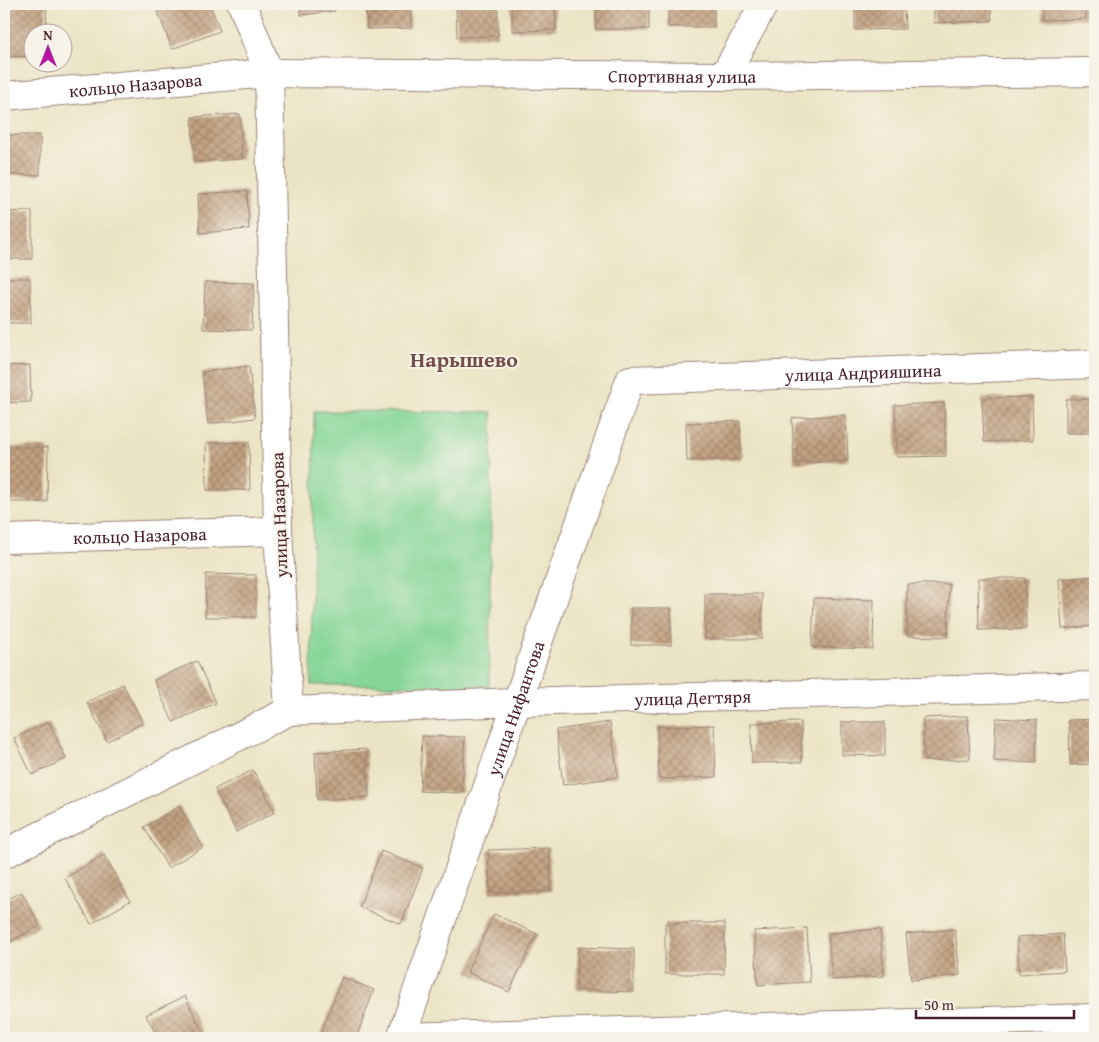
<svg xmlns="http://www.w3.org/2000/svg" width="1099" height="1042" viewBox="0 0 1099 1042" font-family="'Gentium Book Plus',serif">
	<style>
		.green { fill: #85d697; stroke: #687a61 }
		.building { fill: url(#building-cross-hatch) }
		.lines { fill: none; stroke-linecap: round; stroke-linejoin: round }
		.minor-casing { stroke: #9a8278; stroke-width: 30 }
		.minor { stroke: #fff; stroke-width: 28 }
		.labels { text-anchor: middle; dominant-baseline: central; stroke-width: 4; stroke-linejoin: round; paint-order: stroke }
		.street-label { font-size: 18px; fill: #4a1f2b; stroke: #f7f3e8 }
		.district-label { font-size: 22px; font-weight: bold; fill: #744c49; stroke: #f7f3e8 }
	</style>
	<defs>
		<pattern id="building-cross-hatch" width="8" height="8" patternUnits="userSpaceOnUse" patternTransform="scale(1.25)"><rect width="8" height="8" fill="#c2a180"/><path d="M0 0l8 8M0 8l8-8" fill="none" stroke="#a08369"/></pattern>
	</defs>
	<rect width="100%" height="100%" fill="#f7f3e8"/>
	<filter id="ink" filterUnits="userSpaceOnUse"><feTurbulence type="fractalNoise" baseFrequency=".02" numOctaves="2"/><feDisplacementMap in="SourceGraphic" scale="10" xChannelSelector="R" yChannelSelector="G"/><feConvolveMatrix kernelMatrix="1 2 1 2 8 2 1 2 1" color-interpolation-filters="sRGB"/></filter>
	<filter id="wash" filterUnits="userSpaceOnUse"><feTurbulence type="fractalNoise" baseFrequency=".0096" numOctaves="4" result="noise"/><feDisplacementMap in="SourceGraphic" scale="20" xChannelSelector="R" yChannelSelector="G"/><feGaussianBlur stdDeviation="1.12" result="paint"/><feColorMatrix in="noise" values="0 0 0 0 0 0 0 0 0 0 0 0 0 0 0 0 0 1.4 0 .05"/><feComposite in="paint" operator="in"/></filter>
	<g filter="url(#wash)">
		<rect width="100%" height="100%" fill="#ebe4c4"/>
		<path class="green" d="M314 411 492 412 489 686 311 685Z"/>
		<g id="blocks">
			<g class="building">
				<path d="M4 4H46L47 32H32V56L4 57Z"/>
				<path d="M155 4H210L220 31 172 49Z"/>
				<path d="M300 4H334L335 11 301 15Z"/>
				<path d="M366 4H410L411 28 367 29Z"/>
				<path d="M456 4H498V36L457 37Z"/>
				<path d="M512 4H555L556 30 512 31Z"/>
				<rect x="596" y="4" width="53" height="25"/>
				<rect x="668" y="4" width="46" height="23"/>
				<path d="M855 4H904L905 29 855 30Z"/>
				<path d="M934 4H991L992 21 934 23Z"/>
				<path d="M1042 4H1086V19L1042 20Z"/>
				<path d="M240 114 242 159 194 162 192 117Z"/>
				<rect x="4" y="135" width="36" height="40"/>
				<path d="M247 191 249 229 200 233 198 194Z"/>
				<path d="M32 211V259H4V212Z"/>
				<path d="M4 278H30L31 323H4Z"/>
				<path d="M205 282 254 283 252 330 203 329Z"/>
				<path d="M30 365 31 402 4 403V366Z"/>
				<path d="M249 366 255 418 208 424 202 372Z"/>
				<path d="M1032 397 1033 440 984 442 982 398Z"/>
				<rect x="1066" y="399" width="29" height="34"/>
				<path d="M944 403 946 456 897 457 895 405Z"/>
				<path d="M846 415 848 461 794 463 792 418Z"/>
				<path d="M740 421 741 459 687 461 686 423Z"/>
				<path d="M249 442 250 490H207L206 443Z"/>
				<path d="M4 447H48L47 502H4Z"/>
				<path d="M206 574 256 575V617H205Z"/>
				<path d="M1095 576V626L1062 629 1059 579Z"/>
				<path d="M978 578H1025L1026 629 979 630Z"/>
				<path d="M907 584H949L948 637 907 636Z"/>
				<rect x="705" y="594" width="57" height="45"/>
				<path d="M814 598 874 600 873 649 812 647Z"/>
				<rect x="631" y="608" width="40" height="37"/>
				<path d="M197 661 216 703 173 722 154 680Z"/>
				<path d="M123 684 143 723 107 741 87 702Z"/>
				<path d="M968 716 970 759 924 761 923 718Z"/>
				<path d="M996 718 1037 720 1036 763 994 761Z"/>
				<path d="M1095 719V764L1070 765 1069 720Z"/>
				<path d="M49 722 66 759 32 775 14 738Z"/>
				<path d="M610 722 618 777 563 785 556 730Z"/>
				<path d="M801 722 802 762 752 763 751 723Z"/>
				<path d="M842 722H885V756L842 755Z"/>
				<path d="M714 725 716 777 659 779 657 727Z"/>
				<path d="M422 736 465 737 462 793 420 791Z"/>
				<path d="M366 749 369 797 317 800 315 752Z"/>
				<path d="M253 770 275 812 236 832 215 789Z"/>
				<path d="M179 806 203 847 168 868 144 827Z"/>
				<path d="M549 848 551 891 490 893 488 850Z"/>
				<path d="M381 851 423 868 401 924 359 907Z"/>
				<path d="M104 855 130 901 91 924 65 878Z"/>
				<path d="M22 892 40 926 4 945V901Z"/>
				<path d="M494 914 537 934 509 992 467 972Z"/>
				<path d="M1091 920H1095V954H1094Z"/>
				<path d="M665 923H725L724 974H665Z"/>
				<path d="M807 928 810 982 758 985 754 931Z"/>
				<path d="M880 929 884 976 832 980 828 933Z"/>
				<path d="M955 929 960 975 911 980 906 934Z"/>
				<path d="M1063 934 1065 971 1019 974 1017 937Z"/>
				<path d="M578 947 634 949V992L576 990Z"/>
				<path d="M342 977 374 990 356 1038H335L321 1033Z"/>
				<path d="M185 996 205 1037 158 1038 146 1015Z"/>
			</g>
		</g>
	</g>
	<g filter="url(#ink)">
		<use href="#blocks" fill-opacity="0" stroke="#9a8278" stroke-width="1"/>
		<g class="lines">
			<g class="minor-casing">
				<g id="minor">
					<path d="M724 76 764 4"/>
					<path id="s1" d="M4 96 269 73 724 76 1095 72"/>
					<path id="s2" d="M4 539 278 531"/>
					<path id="s3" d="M289 711 517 702 1095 686"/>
					<path d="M4 854 289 711 278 531 269 73 242 4"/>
					<path d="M402 1037 1095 1018"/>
					<path id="s4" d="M401 1038 517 702 630 380 1095 364"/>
				</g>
			</g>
			<use href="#minor" class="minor"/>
		</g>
	</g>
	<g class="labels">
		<g class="street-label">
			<text stroke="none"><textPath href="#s1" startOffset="679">Спортивная улица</textPath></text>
			<text stroke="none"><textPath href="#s1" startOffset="132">кольцо Назарова</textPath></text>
			<text stroke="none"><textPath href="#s4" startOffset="930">улица Андрияшина</textPath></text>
			<text transform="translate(279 515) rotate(-92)">улица Назарова</text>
			<text stroke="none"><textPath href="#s2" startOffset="136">кольцо Назарова</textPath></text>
			<text stroke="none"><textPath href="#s3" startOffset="404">улица Дегтяря</textPath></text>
			<text stroke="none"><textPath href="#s4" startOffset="349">улица Нифантова</textPath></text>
		</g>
		<g class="district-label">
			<text x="464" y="359">Нарышево</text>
		</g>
	</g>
	<rect width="1099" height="1042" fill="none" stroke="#f7f3e8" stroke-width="20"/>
	<g transform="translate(48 48)"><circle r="24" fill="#f7f3e8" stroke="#b29e9c"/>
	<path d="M0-4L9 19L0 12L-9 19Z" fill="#b5179e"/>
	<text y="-8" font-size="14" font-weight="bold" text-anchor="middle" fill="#4a1f2b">N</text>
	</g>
	<path d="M916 1010v8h158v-8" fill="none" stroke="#4a1f2b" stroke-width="2.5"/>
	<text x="924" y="1010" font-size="15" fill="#4a1f2b" stroke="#f7f3e8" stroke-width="4" paint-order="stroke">50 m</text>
</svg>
